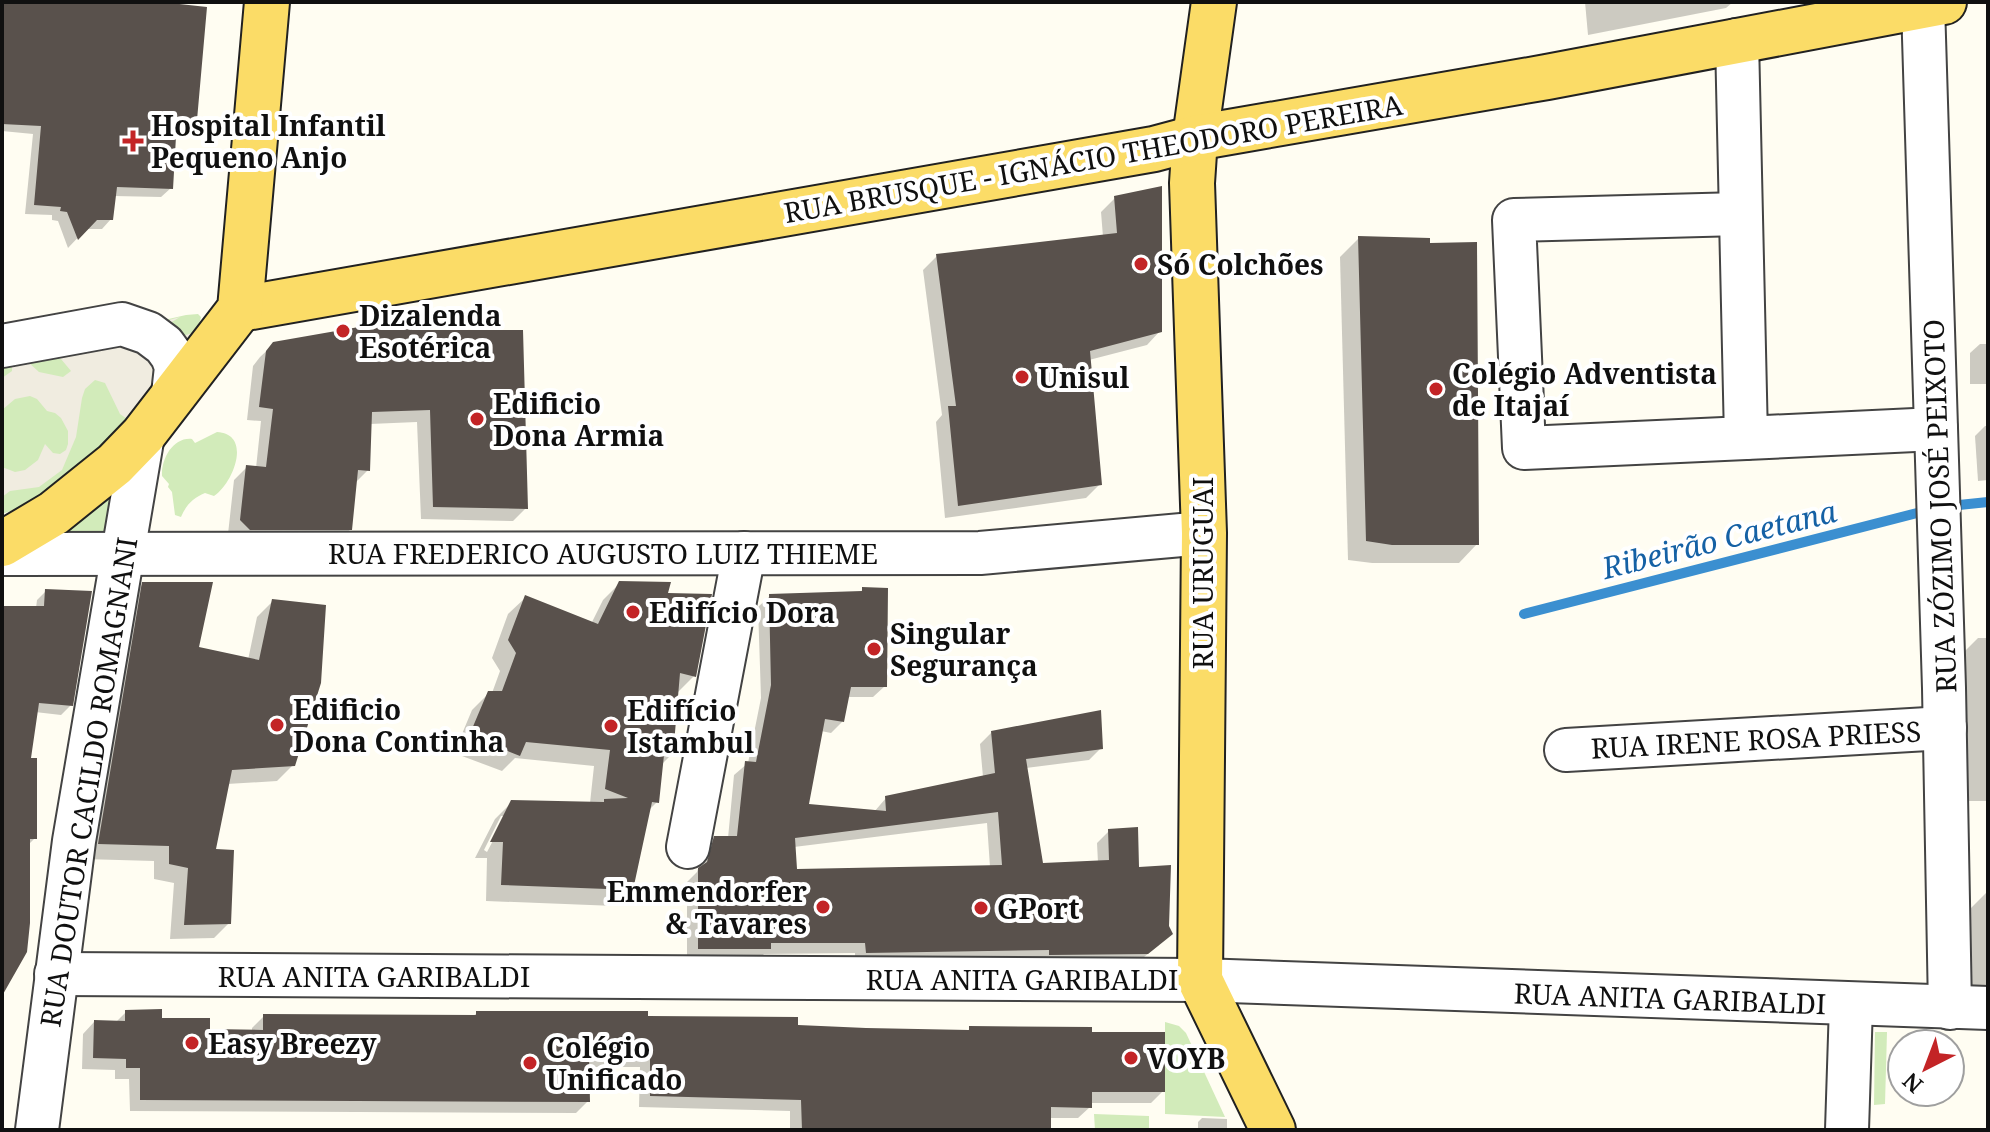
<svg xmlns="http://www.w3.org/2000/svg" width="1990" height="1132" viewBox="0 0 1990 1132" font-family="'Noto Serif',serif">
	<style>
		.green { fill: #d2ebba }
		.plaza { fill: #f0ece0; fill-rule: evenodd }
		.shadow { fill: #0003; fill-rule: evenodd }
		.lines { fill: none; stroke-linecap: round; stroke-linejoin: round }
		.stream { stroke: #3b8fd0; stroke-width: 10 }
		.building { fill: #59514c; fill-rule: evenodd }
		.minor-casing { stroke: #434343; stroke-width: 46 }
		.major-casing { stroke: #212121; stroke-width: 48 }
		.minor { stroke: #fff; stroke-width: 42 }
		.major { stroke: #fbdc67; stroke-width: 44 }
		.poi-dot { fill: #c32426; stroke: #fff; stroke-width: 3 }
		.labels { text-anchor: middle; dominant-baseline: central; stroke-width: 8; stroke-linejoin: round; paint-order: stroke }
		.poi-label { font-size: 28px; font-weight: bold; fill: #101010; stroke: #fff; text-anchor: start }
		.street-label { font-size: 28px; fill: #101010; stroke: #fff }
		.water-label { font-size: 30px; font-style: italic; fill: #1561a5; stroke: #fff }
	</style>
	<rect width="100%" height="100%" fill="#fffdf2"/>
	<g class="green">
		<path d="M198 314 201 317C198 334 178 347 168 361 148 389 132 424 107 448 84 470 33 505 2 514V357L186 315Z"/>
		<path d="M217 432C253 434 233 484 214 496L205 493C193 498 186 505 181 517L175 515 172 492 168 487 169 484 162 476C161 459 173 437 192 439L195 443Z"/>
		<path d="M110 495 113 496 111 534 47 536Z"/>
		<path d="M1165 1022 1179 1026 1186 1033 1225 1117 1165 1114Z"/>
		<path d="M1875 1032H1887L1885 1104 1874 1105Z"/>
		<path d="M1094 1114 1149 1116V1130H1095Z"/>
	</g>
	<path class="plaza" d="M180 317 165 326 180 337 192 333 168 360 130 421 120 414 105 383 95 380 85 389 82 398 76 437 62 470 39 487 10 491 2 497V467L15 472 25 470 38 460 45 444 53 453 60 454 66 450 68 444V431L61 418 55 413 47 411 37 399 30 396 15 399 2 410V378L12 371V364ZM47 355 61 359 71 371 63 377 39 372 26 360Z"/>
	<g class="shadow">
		<path d="M2 2H141L195 119 185 129 174 128 171 188 161 197 114 196 111 219 102 229H86L68 248 58 221 52 220V215L25 214 33 134 2 131Z"/>
		<path d="M1585 2H1733L1726 8 1588 35Z"/>
		<path d="M1115 198 1160 331 1147 345 1089 360 1100 484 1086 498 945 518 936 422 942 415 923 270 937 256 1103 237 1101 212Z"/>
		<path d="M1359 238 1477 544 1459 563H1372L1348 560 1340 257Z"/>
		<path d="M410 332 526 508 513 521 421 519 417 422 370 424 368 470 355 483 351 529 337 542 228 534 234 480 247 467 256 468 261 421 247 420 253 366 260 357 274 344Z"/>
		<path d="M1980 344H1988V384H1970V353Z"/>
		<path d="M1985 426H1988V480L1978 481 1975 436Z"/>
		<path d="M620 583 665 594 694 676 676 694 671 755 661 765 657 802 649 810 632 889 615 906 486 901 487 858H475L495 819 512 802 590 803 594 766 515 758 502 771 454 753 472 710 489 693H492L500 671 492 658 508 614 525 598 591 624 603 600ZM501 816H506L487 852 484 850Z"/>
		<path d="M143 584 197 649 248 660 257 617 273 601 293 765 277 781 227 784 213 851 229 923 214 938 170 939 174 883 154 879V861L83 859 127 600Z"/>
		<path d="M863 589 885 686 873 697H847L842 722 831 733 821 731 806 805 874 812 886 798 983 777 980 744 992 732 1101 748 1089 760 1026 768 1041 865 1098 863 1097 843 1109 831 1137 869 1159 945 1134 965 855 964V953L764 954 758 960 687 959V882L697 872 704 850 715 838H728L734 775 748 763 761 698 758 607 770 596 859 594ZM987 823 990 867 795 871 794 847Z"/>
		<path d="M46 591 71 705 61 715 35 712 29 760 35 838 28 845 2 974V608H36L37 600Z"/>
		<path d="M1978 638H1988V801H1963L1959 657Z"/>
		<path d="M1988 891V1007L1963 1006 1965 914Z"/>
		<path d="M126 1012 208 1031H252V1028L264 1016 472 1017 477 1013 646 1018 796 1027 967 1032 970 1028 1090 1034 1163 1091 1151 1103H1090V1107L1078 1118H1049V1130H790V1111L639 1107 640 1067H587L588 1101 576 1113 130 1111 129 1079H115V1070L82 1069 83 1034 94 1022 115 1023Z"/>
		<path d="M1202 1118 1227 1119V1130H1198V1122Z"/>
	</g>
	<g class="lines">
		<g class="stream">
			<path d="M1959 505 1988 502"/>
			<path d="M1524 614 1925 511"/>
		</g>
	</g>
	<g class="building">
		<path d="M2 2H161L207 7 197 120 177 119 173 189 117 187 113 220H97L78 240 67 212 60 211 61 207 34 205 41 126 2 124Z"/>
		<path d="M1162 186V332L1090 351 1102 485 958 506 948 406H956L936 254 1117 233 1114 196Z"/>
		<path d="M1358 236 1430 238V243L1477 242 1479 545H1392L1366 541Z"/>
		<path d="M411 322 412 330H523L528 509 433 507 430 410 372 412 370 471 358 470 352 530H250L240 520 246 465 266 467 273 409 259 407 266 351 273 342 376 324Z"/>
		<path d="M619 581 671 582 668 593 712 594 696 677 680 673 673 756 664 755 659 803 652 802 633 890 501 885 503 842H490L511 800 604 802V799L628 798 605 789 610 750 526 742 520 756 469 736 488 691H502L516 653 508 640 525 595 598 624Z"/>
		<path d="M142 582H213L199 647 259 660 272 599 326 605 321 683 295 766 232 770 216 849 234 850 231 924 184 925 188 868 169 864V846L98 844Z"/>
		<path d="M862 587 888 588 887 687H851L844 722 825 719 809 804 886 811 885 796 995 773 991 731 1101 710 1103 749 1026 759 1043 863 1109 860 1108 829 1138 827 1139 867 1171 865 1169 926 1173 934 1148 954 1049 955V950L866 953 865 943H771V949H698V868L707 862 714 836H737L745 761 756 762 771 685 769 594 862 591ZM998 812 1002 865 797 869 795 838Z"/>
		<path d="M45 589 92 591 73 706 39 703 31 758H37V839H30V923L27 952 2 996V606H44Z"/>
		<path d="M162 1009V1018H210V1029L263 1030V1014L476 1015V1011H648V1016L798 1017V1025L866 1028 969 1030V1026L1092 1027V1032H1165V1092H1092V1108L1051 1107V1130H802L801 1100 650 1096V1056H589L590 1102 140 1100V1068H126V1059L93 1058 94 1020 125 1021V1010Z"/>
	</g>
	<g class="lines">
		<g class="minor-casing">
			<g id="minor">
				<path d="M1923 5 1944 688 1950 1008"/>
				<path d="M1737 40 1746 438 1936 429"/>
				<path d="M1740 214 1514 220 1524 448 1746 438"/>
				<path d="M2 346 122 324 148 333 164 345 172 356 176 367 173 394"/>
				<path d="M2 554 980 553 1204 533"/>
				<path d="M1566 750 1945 728"/>
				<path d="M688 847 744 553"/>
				<path d="M56 974 1200 980 1988 1008"/>
				<path d="M37 1130 74 841 143 435"/>
				<path d="M1847 1130 1851 1005"/>
			</g>
		</g>
		<g class="major-casing">
			<g id="major">
				<path d="M1214 2 1195 138 1192 183 1204 533 1200 980 1273 1130"/>
				<path d="M240 309 1154 149 1195 138 1547 77 1944 2"/>
				<path d="M2 544 54 513 115 464 143 435 240 309 267 2"/>
			</g>
		</g>
		<use href="#minor" class="minor"/>
		<use href="#major" class="major"/>
	</g>
	<g class="poi-dot">
		<path d="M129 129h8v8h8v8h-8v8h-8v-8h-8v-8h8z"/>
		<circle cx="1141" cy="264" r="8"/>
		<circle cx="343" cy="331" r="8"/>
		<circle cx="1022" cy="377" r="8"/>
		<circle cx="1436" cy="389" r="8"/>
		<circle cx="477" cy="419" r="8"/>
		<circle cx="633" cy="612" r="8"/>
		<circle cx="874" cy="649" r="8"/>
		<circle cx="277" cy="725" r="8"/>
		<circle cx="611" cy="726" r="8"/>
		<circle cx="823" cy="907" r="8"/>
		<circle cx="981" cy="908" r="8"/>
		<circle cx="192" cy="1043" r="8"/>
		<circle cx="1131" cy="1058" r="8"/>
		<circle cx="530" cy="1063" r="8"/>
	</g>
	<g class="labels">
		<g class="poi-label">
			<text x="151" y="125">Hospital Infantil<tspan x="151" dy="32">Pequeno Anjo</tspan></text>
			<text x="1157" y="264">Só Colchões</text>
			<text x="359" y="315">Dizalenda<tspan x="359" dy="32">Esotérica</tspan></text>
			<text x="1452" y="373">Colégio Adventista<tspan x="1452" dy="32">de Itajaí</tspan></text>
			<text x="1038" y="377">Unisul</text>
			<text x="493" y="403">Edificio<tspan x="493" dy="32">Dona Armia</tspan></text>
			<text x="649" y="612">Edifício Dora</text>
			<text x="890" y="633">Singular<tspan x="890" dy="32">Segurança</tspan></text>
			<text x="293" y="709">Edificio<tspan x="293" dy="32">Dona Continha</tspan></text>
			<text x="627" y="710">Edifício<tspan x="627" dy="32">Istambul</tspan></text>
			<text x="807" y="891" text-anchor="end">Emmendorfer<tspan x="807" dy="32">&amp; Tavares</tspan></text>
			<text x="997" y="908">GPort</text>
			<text x="208" y="1043">Easy Breezy</text>
			<text x="546" y="1047">Colégio<tspan x="546" dy="32">Unificado</tspan></text>
			<text x="1147" y="1058">VOYB</text>
		</g>
		<g class="street-label">
			<text transform="translate(1093 158) rotate(-10)">RUA BRUSQUE - IGNÁCIO THEODORO PEREIRA</text>
			<text transform="translate(1939 506) rotate(-92)">RUA ZÓZIMO JOSÉ PEIXOTO</text>
			<text x="603" y="553">RUA FREDERICO AUGUSTO LUIZ THIEME</text>
			<text transform="translate(1202 573) rotate(-90)">RUA URUGUAI</text>
			<text transform="translate(1756 739) rotate(-3)">RUA IRENE ROSA PRIESS</text>
			<text transform="translate(88 782) rotate(-81)">RUA DOUTOR CACILDO ROMAGNANI</text>
			<text x="374" y="976">RUA ANITA GARIBALDI</text>
			<text x="1022" y="979">RUA ANITA GARIBALDI</text>
			<text transform="translate(1670 998) rotate(2)">RUA ANITA GARIBALDI</text>
		</g>
		<g class="water-label">
			<text transform="translate(1719 539) rotate(-14)">Ribeirão Caetana</text>
		</g>
	</g>
	<rect width="1990" height="1132" fill="none" stroke="#101010" stroke-width="8"/>
	<g transform="translate(1926 1068) rotate(222)"><circle r="38" fill="#ffffff" stroke="#9f9f9f" stroke-width="2"/>
	<path d="M0-6L14 30L0 20L-14 30Z" fill="#c32426"/>
	<text y="-12" font-size="22" font-weight="bold" text-anchor="middle" fill="#101010">N</text>
	</g>
</svg>
